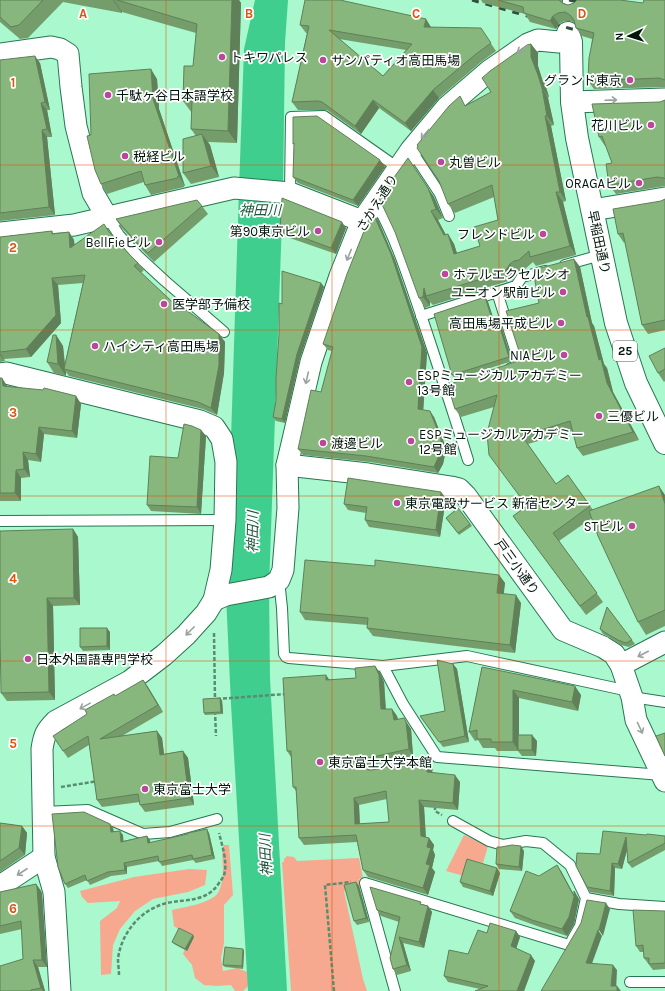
<svg xmlns="http://www.w3.org/2000/svg" width="665" height="991" viewBox="0 0 665 991" font-family="Karla,'Noto Sans JP',sans-serif">
	<style>
		.green { fill: #f6a98f }
		.water { fill: #40ce8e }
		.lines { fill: none; stroke-linecap: round; stroke-linejoin: round }
		.service-casing { stroke: #277652; stroke-width: 12 }
		.minor-casing { stroke: #277652; stroke-width: 23 }
		.primary-casing { stroke: #277652; stroke-width: 24 }
		.path { stroke: #598c70; stroke-width: 2.5; stroke-dasharray: 4 2; stroke-linecap: butt }
		.service { stroke: #fff; stroke-width: 10 }
		.minor { stroke: #fff; stroke-width: 21 }
		.primary { stroke: #fff; stroke-width: 22 }
		.rail { stroke: #2d513e; stroke-width: 3; stroke-dasharray: 7 7; stroke-linecap: butt }
		.wall { fill: #759d6c; fill-rule: evenodd }
		.shaded-wall { fill: #5f8058 }
		.building { fill: #88b77d; stroke: #5f8058; fill-rule: evenodd }
		.oneway { stroke: #99a29d }
		.grid { fill: none; stroke: #dc560c; stroke-width: 1; stroke-opacity: 0.55 }
		.poi-dot { fill: #bc469c; stroke: #fff; stroke-width: 1.5 }
		.labels { text-anchor: middle; dominant-baseline: central; stroke-width: 3.5; stroke-linejoin: round; paint-order: stroke }
		.shield { fill: #fff; stroke: #4d5c54; stroke-width: 1 }
		.shield-label { font-size: 12px; font-weight: bold; fill: #01160b }
		.poi-label { font-size: 13px; fill: #01160b; stroke: #fff; text-anchor: start }
		.street-label { font-size: 13px; fill: #01160b; stroke: #fff }
		.water-label { font-size: 14px; font-style: italic; fill: #20563c; stroke: #fff }
		.grid-label { font-size: 13px; text-anchor: middle; font-weight: bold; fill: #dc560c; stroke: #fff; stroke-width: 3.5; stroke-linejoin: round; paint-order: stroke }
	</style>
	<rect width="100%" height="100%" fill="#aaf8cd"/>
	<g class="green">
		<path d="M464 835 488 846 483 863 474 861 469 862 464 876 446 871Z"/>
		<path d="M224 845H229L233 895 224 905V943L221 958 223 971 237 968 247 972 249 985 243 991H235L231 985 217 986 204 985 195 978 192 965 183 954 189 937 174 926 172 910C184 907 214 903 219 891 222 885 223 877 223 870 223 862 221 853 224 845Z"/>
		<path d="M287 856 294 857 297 861 359 858 363 878 359 879 361 887 344 891 363 979 367 991H291L282 862H284V859Z"/>
		<path d="M189 869 207 870 205 885 188 892 153 899 135 911 120 929 113 945 111 974 101 975 100 921 117 908 120 901 88 903 82 897 80 891 134 877Z"/>
	</g>
	<path class="water" d="M255 0H288L285 43 283 192 269 587 270 678 287 991H248L231 704 226 595 239 189 244 49Z"/>
	<g class="lines">
		<g class="service-casing">
			<g id="service">
				<path d="M411 150 440 194 449 216"/>
				<path d="M290 193 291 117 324 116 398 168"/>
				<path d="M376 203C396 238 408 277 421 315 437 363 453 411 468 460"/>
				<path d="M107 217 119 235 139 257 165 281 224 332"/>
				<path d="M565 265 601 255"/>
				<path d="M497 292 520 365 511 368"/>
				<path d="M421 316 516 286 522 277 545 271"/>
				<path d="M0 521 225 520"/>
				<path d="M279 580 282 608 284 654 286 657 289 658 383 666 403 704 437 757 662 775"/>
				<path d="M383 666 467 656 629 691"/>
				<path d="M632 697 665 702"/>
				<path d="M43 812 88 810 143 834 170 832 217 819"/>
				<path d="M453 821 489 841 503 845 526 841 543 843 570 865 586 898 580 926 572 940"/>
				<path d="M586 898 619 904 665 907"/>
				<path d="M630 982H665"/>
				<path d="M395 991 365 883 569 945"/>
			</g>
		</g>
		<g class="minor-casing">
			<g id="minor">
				<path d="M0 54 51 47 60 49 68 54 71 87 76 126 93 193 107 217"/>
				<path d="M572 102 665 99"/>
				<path d="M592 210 665 198"/>
				<path d="M0 233 74 225 234 188 290 193 362 221"/>
				<path d="M0 374 6 373 200 421 214 427 222 439 226 462 225 520 221 570 214 600 226 595 269 587 279 580 283 570 288 508 287 465 292 444 311 362 340 276 362 221 411 150 447 107 489 71 528 44 538 40 559 42"/>
				<path d="M287 465 368 474 451 487 459 489 466 496 563 630 603 647 614 654 621 665 632 697 636 720 665 781"/>
				<path d="M621 665 665 642"/>
				<path d="M0 886 44 857"/>
				<path d="M60 991 54 892 44 857 42 749C44 735 46 731 56 721L130 681 164 655 186 635 195 625 206 613 214 600"/>
			</g>
		</g>
		<g class="primary-casing">
			<g id="primary">
				<path d="M574 1V0"/>
				<path d="M568 33 571 42 572 102 577 138 616 323 636 383 665 443"/>
			</g>
		</g>
		<g class="path">
			<path d="M214 633 215 700"/>
			<path d="M217 699 286 694"/>
			<path d="M215 711 216 736"/>
			<path d="M61 787 98 781"/>
			<path d="M435 806V811L442 815"/>
			<path d="M119 975C119 970 118 964 118 959 121 933 141 909 167 903 187 899 207 902 219 883 221 880 223 878 224 875 228 863 222 845 219 833"/>
			<path d="M334 991 325 885 351 882"/>
		</g>
		<use href="#service" class="service"/>
		<use href="#minor" class="minor"/>
		<use href="#primary" class="primary"/>
		<g class="rail">
			<path d="M472 0 589 34"/>
			<path d="M569 0 587 4"/>
		</g>
	</g>
	<g class="wall">
		<path d="M0 0H239L241 3 237 143 208 142 210 145 219 177 191 184 183 173 196 136 191 129 192 113 183 101 193 66 196 33 122 12V13L63 2 28 38 20 39 0 22Z"/>
		<path d="M481 0H562L563 3 568 5 643 3 665 0V87L594 89 588 81 592 39 582 36 576 28 575 23 571 21H564L559 24 556 29 530 22 525 14 483 3Z"/>
		<path d="M300 25 431 27 486 36 496 51 481 62 439 98 411 131 379 108 361 134 327 110H298L292 102 307 33H306ZM339 39 406 50 383 76Z"/>
		<path d="M531 44 538 53V66L543 82 545 84 549 97 548 98 554 125 551 126 566 201 563 202 576 255 536 266 533 262 525 269 520 271 517 273 512 280 485 288V289L433 305 430 302V306L425 308 419 298 414 167 434 197 443 218 438 220 446 235 448 234 454 244 457 253 480 246 498 220 494 197 455 213 448 204 466 105 491 92Z"/>
		<path d="M0 60 40 63 50 110H47L52 137H47L55 215 0 221Z"/>
		<path d="M157 79 159 109 185 186H184V187L151 195 145 185 144 182 107 194 101 184 91 135Z"/>
		<path d="M665 100V186L616 194 609 185 612 163 606 146H605L599 137 660 102Z"/>
		<path d="M293 117 385 167 358 206 298 183 293 177 294 145 293 144Z"/>
		<path d="M665 199V330L648 334 642 325 625 242 624 243 618 234 661 201Z"/>
		<path d="M202 206 208 214 154 262 144 252 121 227 116 219Z"/>
		<path d="M378 220 395 260 427 353 423 410 434 417 445 445V455L443 464 438 473 370 462 303 455 298 449 321 392 332 351 328 350 323 344Z"/>
		<path d="M346 228 336 254 284 236 280 229Z"/>
		<path d="M52 231 53 233 69 232 74 240V245L110 233 129 254 138 263 144 270 141 273 180 309 219 334 225 342 224 373 217 415 203 409 69 376 66 372V376L54 373 47 362 56 335 63 346 65 363 83 283 58 285 61 323 31 357 4 359 5 361 0 362V237Z"/>
		<path d="M574 259 580 267 592 323 594 326 604 364 607 368 613 392 639 440 583 456 577 448 572 431 528 444 556 484 568 475 593 510 665 495V626L646 635 638 622 592 518 559 541 603 602 586 615 519 524 526 506 494 407 461 417 455 409 518 361 520 358 539 303Z"/>
		<path d="M321 283 324 287 300 358 285 423 276 421 273 417 276 401 282 304Z"/>
		<path d="M485 297 488 302 493 319 497 318 500 322 512 361 455 379 452 375Z"/>
		<path d="M665 348V381L664 382 658 373Z"/>
		<path d="M0 378H2L7 386 76 396 81 404 77 438 44 434 41 462 28 460 30 477 21 478V501H0Z"/>
		<path d="M201 430 206 436 201 514 151 511 147 505Z"/>
		<path d="M446 498 440 537 369 527 365 520 366 513 348 510 344 504Z"/>
		<path d="M458 508 472 526 459 535 446 518Z"/>
		<path d="M73 529 78 537 80 605 53 606 55 700 7 701 1 693Z"/>
		<path d="M375 566 499 575 505 583 503 594 521 603 515 653 373 636 367 628 368 625 305 620 300 612Z"/>
		<path d="M607 607 635 644 629 647 621 645 609 637 603 634 600 629Z"/>
		<path d="M110 632V650L83 651 80 647Z"/>
		<path d="M453 664 457 669 469 742 443 747 420 716 445 711Z"/>
		<path d="M375 666 380 673 384 682 386 709H392L397 716 398 719 411 729 413 756 373 765 369 769V770H372L428 759 433 766 432 773 460 782 458 810 424 807 426 837 429 838 434 845 433 850 435 855 432 868 435 872 428 895 368 877 363 870 357 842 304 845 299 838 296 791 293 787 291 757 287 751 329 680 356 678ZM387 799 389 822 360 824 359 805Z"/>
		<path d="M482 667 581 695 578 711 519 698V735L537 741 536 756H522L518 751H497L495 748H483L478 740 475 741 469 732Z"/>
		<path d="M143 680 148 687 163 712 122 736 157 731 162 738 164 754 183 751 188 758 194 805 145 812 140 805V802L102 807 97 800 89 745 68 758 63 751 116 696Z"/>
		<path d="M222 700 223 714 205 715 204 713Z"/>
		<path d="M0 823 22 826 27 833 25 855 0 872Z"/>
		<path d="M110 824 113 828 114 832 123 835V841L147 836 150 840V843L209 833 215 859 196 863 193 860 162 866 159 861 127 867V874L111 876 90 885 87 880 68 888 65 884Z"/>
		<path d="M646 835 665 836V850L632 868 628 863 627 850 622 869 615 868 614 896 590 892 587 887 600 854Z"/>
		<path d="M524 851 522 871 499 869 496 864Z"/>
		<path d="M561 871 574 895V891L579 899 574 924 567 936 537 926 515 918 510 911 539 876Z"/>
		<path d="M500 873 493 896 463 887 460 882Z"/>
		<path d="M356 882 359 886 369 922 357 925 354 921Z"/>
		<path d="M36 884 41 891 42 894 47 967H38L45 991H0L23 959 22 929 0 934V892Z"/>
		<path d="M422 904 428 906 432 912 424 948 403 943 411 971 397 975 393 969 399 922 381 916 377 910Z"/>
		<path d="M665 911V969L653 970 644 958V952H640L636 946Z"/>
		<path d="M516 931 520 937 516 949 535 961 524 991 480 989 448 982 444 976 468 954 487 933Z"/>
		<path d="M194 937 187 951 174 944 172 942Z"/>
		<path d="M243 949 244 951 243 969 225 967 223 965Z"/>
	</g>
	<g class="shaded-wall">
		<path d="M113 0H114L122 12V13Z"/>
		<path d="M232 0H239L241 3 237 143 228 131Z"/>
		<path d="M553 16 559 24 556 29 550 21Z"/>
		<path d="M426 19 431 27H424Z"/>
		<path d="M531 44 538 53V66L543 82 545 84 549 97 542 88 531 57Z"/>
		<path d="M35 56 40 63 50 110 45 102Z"/>
		<path d="M151 69 157 79 159 109 185 186 179 176 153 99Z"/>
		<path d="M542 88 548 98 554 125 547 116Z"/>
		<path d="M433 90 439 98 411 131 405 123Z"/>
		<path d="M373 100 379 108 361 134 355 126Z"/>
		<path d="M41 103 47 110 52 137 47 129Z"/>
		<path d="M545 116 551 126 566 201 560 192Z"/>
		<path d="M42 130 47 137 55 215 49 207Z"/>
		<path d="M202 134 210 145 219 177 211 166Z"/>
		<path d="M408 158 434 197 443 218 436 209Z"/>
		<path d="M380 160 385 167 358 206 353 200Z"/>
		<path d="M556 192 563 202 576 255 570 246Z"/>
		<path d="M431 211 438 220 451 245 444 235Z"/>
		<path d="M373 213 378 220 395 260 427 353 423 415 418 409Z"/>
		<path d="M342 222 346 228 336 254 331 248Z"/>
		<path d="M69 232 74 240 76 255 70 248Z"/>
		<path d="M448 234 454 244 460 263 454 254Z"/>
		<path d="M574 259 580 267 592 323 594 326 604 364 607 368 613 392 639 440 633 432 607 383 599 360 587 317Z"/>
		<path d="M510 264 517 273 512 280 505 271Z"/>
		<path d="M52 278 58 285 61 323 31 357 26 349Z"/>
		<path d="M321 283 324 287 300 358 285 423 282 419 297 354Z"/>
		<path d="M424 288 426 296 430 302V306L423 297Z"/>
		<path d="M485 297 488 302 495 323 492 319Z"/>
		<path d="M497 318 500 322 512 361 509 357Z"/>
		<path d="M219 334 225 342 224 373 217 415 211 408Z"/>
		<path d="M56 335 63 346 65 369H64L66 372V376L58 364Z"/>
		<path d="M0 353 4 359 5 361 0 355Z"/>
		<path d="M2 378 7 386 8 393 3 386Z"/>
		<path d="M76 396 81 404 77 438 72 431Z"/>
		<path d="M430 411 434 417 445 445V455L443 464 438 473 434 467Z"/>
		<path d="M39 427 44 434 41 462 36 454Z"/>
		<path d="M201 430 206 436 201 514 197 507Z"/>
		<path d="M23 452 28 460 30 477 24 469Z"/>
		<path d="M16 470 21 478V501L15 493Z"/>
		<path d="M659 486 665 495V504Z"/>
		<path d="M441 492 446 498 440 537 436 530Z"/>
		<path d="M73 529 78 537 80 605 74 598Z"/>
		<path d="M499 575 505 583 503 601 497 593Z"/>
		<path d="M516 595 521 603 515 653 510 645Z"/>
		<path d="M47 598 53 606 55 700 49 692Z"/>
		<path d="M107 628 110 632V650L107 646Z"/>
		<path d="M453 664 457 669 469 742 465 736Z"/>
		<path d="M375 666 380 673 384 682 386 716 381 709Z"/>
		<path d="M326 675 331 682 326 680Z"/>
		<path d="M143 680 148 687 163 712 158 705Z"/>
		<path d="M575 686 581 695 578 711 572 702Z"/>
		<path d="M513 690 519 698V750H518L513 742Z"/>
		<path d="M220 698 222 700 223 714 221 712Z"/>
		<path d="M392 709 397 716 399 727 394 720Z"/>
		<path d="M404 718 411 729 413 756 409 749Z"/>
		<path d="M157 731 162 738 165 762 160 755Z"/>
		<path d="M532 735 537 741 536 756 532 750Z"/>
		<path d="M183 751 188 758 194 805 189 798Z"/>
		<path d="M428 759 433 766 431 779 427 772Z"/>
		<path d="M364 762 369 769V772L365 768 364 765Z"/>
		<path d="M455 775 460 782 458 810 453 803Z"/>
		<path d="M354 798 359 805 360 831 355 824Z"/>
		<path d="M419 800 424 807 426 843 421 836Z"/>
		<path d="M110 824 113 828 114 836 111 832Z"/>
		<path d="M22 826 27 833 25 855 19 848Z"/>
		<path d="M207 829 209 833 215 859 212 855Z"/>
		<path d="M120 831 123 835 124 846 121 842Z"/>
		<path d="M147 836 150 840 151 847 148 843Z"/>
		<path d="M626 837 629 842 622 869 618 864Z"/>
		<path d="M429 838 434 845 433 850 435 855 432 868 435 872 428 895 423 888 426 864 427 847Z"/>
		<path d="M521 846 524 851 522 871 519 867Z"/>
		<path d="M124 863 127 867V874L125 870Z"/>
		<path d="M612 863 615 868 614 896 610 891Z"/>
		<path d="M557 865 561 871 574 895V891L579 899 574 924 567 936 562 929Z"/>
		<path d="M497 868 500 873 493 896 490 891Z"/>
		<path d="M356 882 359 886 369 922 366 918Z"/>
		<path d="M36 884 41 891 42 894 47 967 42 960Z"/>
		<path d="M606 903 610 909 603 936 599 930Z"/>
		<path d="M428 906 432 912 424 948 419 942Z"/>
		<path d="M598 930 602 936 590 969 586 963Z"/>
		<path d="M516 931 520 937 515 952 511 946Z"/>
		<path d="M193 935 194 937 187 951 185 949Z"/>
		<path d="M399 937 403 943 411 971 407 965Z"/>
		<path d="M243 949 244 951 243 969 242 966Z"/>
		<path d="M531 955 535 961 524 991H517Z"/>
		<path d="M33 960 38 967 45 991H43L41 988Z"/>
		<path d="M613 965 617 970 616 991 611 986Z"/>
		<path d="M617 986 621 991H617Z"/>
	</g>
	<g class="building">
		<path d="M0 0H43L19 25 11 27 0 17Z"/>
		<path d="M117 0H232L228 131 191 129 192 101H183L184 66H193L197 24Z"/>
		<path d="M305 0H340L426 19 424 27 481 28 491 43 476 54 433 90 405 123 373 100 355 126 322 102 318 101 292 102 309 26 300 25ZM329 30 412 44 383 76Z"/>
		<path d="M498 0H559L562 3 568 5 574 3 577 0H620L643 3 644 0H665V80L659 78 588 81 589 58 594 33 576 28 574 20 570 15 565 12 558 13 553 16 550 21 524 13 523 7Z"/>
		<path d="M531 44V57L538 75 542 88 547 116H545L560 192H556L570 246 530 257 529 251 519 260 514 261 510 264 505 271 478 279V280L426 296 424 288 423 297 419 298 395 232 379 198 408 158 428 188 436 209 431 211 444 235 448 234 454 254 480 246 474 227 498 220 492 185 448 204 439 181 417 148 418 146 417 145 449 106 460 96 465 106 491 92 482 78 490 71 527 45Z"/>
		<path d="M35 56 45 102 41 103 47 129 42 130 49 207 0 213V60Z"/>
		<path d="M151 69 153 99 179 176 177 177 178 178 145 185 141 171 101 184 95 170 87 136 91 135 89 74Z"/>
		<path d="M665 100V179L664 178 657 177 609 185 606 164 612 163 602 136 599 137 592 104 660 102Z"/>
		<path d="M317 116 380 160 353 200 293 177 294 143 293 144V117Z"/>
		<path d="M202 134 211 166 183 173V139Z"/>
		<path d="M282 198 342 222 331 248 280 229Z"/>
		<path d="M665 199V320L642 325 623 233 618 234 613 209 661 201Z"/>
		<path d="M197 200 202 206 148 253 138 244 116 219Z"/>
		<path d="M373 213 391 254 422 347 418 409 430 411 441 439V449L438 458 434 467 366 456 298 449 311 390 321 392 333 347 323 344 347 274 368 221Z"/>
		<path d="M104 224 109 232 129 254 138 263 134 266 180 309 182 307 219 334V365L211 408 198 402 64 369 85 275 52 278 56 315 26 349 0 352V237L52 231V234L69 232 70 248Z"/>
		<path d="M574 259 587 317H588L599 360 601 359 607 383 633 432 577 448 570 421 522 436 556 484 568 475 590 506 553 533 597 593 580 606 513 516 527 506 489 455 487 433 497 395 455 409 448 386 453 384V383L518 361 520 358V354L506 311 539 303 533 270Z"/>
		<path d="M282 271 321 283 297 354 282 419 273 417 276 401V378L279 334V303L282 304Z"/>
		<path d="M485 297 492 319 497 318 509 357 452 375 434 314Z"/>
		<path d="M53 335H56L58 364 47 362Z"/>
		<path d="M665 348V369L658 373 649 356Z"/>
		<path d="M0 378H2L3 386 43 390 44 388 76 396 72 431 39 427 36 454 23 452 24 469 16 470 15 493H0Z"/>
		<path d="M184 424 192 426 201 430 197 507 147 505 150 456 178 458Z"/>
		<path d="M348 478 441 492 436 530 365 520 367 507 344 504Z"/>
		<path d="M659 486 665 504V610L638 622 598 536 589 511Z"/>
		<path d="M458 508 470 524 458 533 446 518Z"/>
		<path d="M73 529 74 598H47L49 692 1 693 0 634V531Z"/>
		<path d="M305 560 375 566V560L499 575 497 593 516 595 510 645 367 628 368 618 300 612Z"/>
		<path d="M607 607 632 640 626 643 618 640 606 633 600 629Z"/>
		<path d="M80 628H107V646L80 647Z"/>
		<path d="M437 660 453 664 465 736 439 742 420 716 445 711Z"/>
		<path d="M375 666 379 675 381 709H392L394 720 404 718 406 722 409 749 368 758 364 762V765L365 768 368 770H372L423 759H428L427 772 455 775 453 803 419 800 421 836 429 838 427 847 431 848 426 864 430 865 423 888 363 870 356 835 299 838 296 787H293L291 751H287L283 678 326 675V680L356 678 355 668ZM386 791 389 822 355 824 354 798Z"/>
		<path d="M482 667 575 686 572 702 513 690V742H491V739H477V730L469 732Z"/>
		<path d="M143 680 158 705 100 739 157 731 160 755 183 751 189 798 140 805 138 794 97 800 88 736 63 751 53 736 87 714 85 710 114 694 115 696Z"/>
		<path d="M220 698 221 712 204 713 203 699Z"/>
		<path d="M665 733V756L656 736Z"/>
		<rect x="518" y="735" width="14" height="15"/>
		<path d="M84 812 110 824 111 832 120 831 121 842 147 836 148 843 188 834V833L207 829 212 855 193 859 192 855 159 862 158 856 124 863 125 870 108 872 87 881 85 875 65 884 58 867 52 814Z"/>
		<path d="M0 823 22 826 19 848 0 861Z"/>
		<path d="M603 831 646 835 647 834 665 836V843L628 863 626 837 618 864 612 863 610 891 587 887 576 866 577 853 600 854Z"/>
		<path d="M512 845 521 846 519 867 496 864 497 847H501Z"/>
		<path d="M467 859 497 868 490 891 460 882Z"/>
		<path d="M557 865 574 896V891L575 893 569 917 562 929 532 920 510 911 526 871 539 876Z"/>
		<path d="M356 882 366 918 354 921 344 885Z"/>
		<path d="M36 884 37 887 42 960H33L41 988 31 990V991H0V966L23 959 21 921 0 926V892Z"/>
		<path d="M370 887 421 902 420 904 428 906 419 942 399 937 407 965 393 969 390 958 400 917 377 910Z"/>
		<path d="M587 900 606 903 599 930H598L586 963 613 965 611 986H617V991H541L581 923Z"/>
		<path d="M633 910 665 911V963L649 964V958H644L643 945 636 946Z"/>
		<path d="M490 923 516 931 511 946 531 955 517 991H475L488 986 444 976 449 950 468 954 478 930 487 933Z"/>
		<path d="M179 928 193 935 185 949 172 942Z"/>
		<path d="M225 947 243 949 242 966 223 965Z"/>
	</g>
	<defs><path id="oneway-shaft" d="M-6 0H5M1.5-3L5.5 0L1.5 3" fill="none" stroke-width="1.6" stroke-linecap="round" stroke-linejoin="round"/></defs>
	<g class="oneway">
		<use href="#oneway-shaft" transform="translate(522 49) rotate(146)"/>
		<use href="#oneway-shaft" transform="translate(611 100) rotate(-2)"/>
		<use href="#oneway-shaft" transform="translate(425 134) rotate(130)"/>
		<use href="#oneway-shaft" transform="translate(349 255) rotate(112)"/>
		<use href="#oneway-shaft" transform="translate(307 378) rotate(103)"/>
		<use href="#oneway-shaft" transform="translate(190 631) rotate(135)"/>
		<use href="#oneway-shaft" transform="translate(643 654) rotate(153)"/>
		<use href="#oneway-shaft" transform="translate(85 706) rotate(151)"/>
		<use href="#oneway-shaft" transform="translate(640 728) rotate(65)"/>
		<use href="#oneway-shaft" transform="translate(22 872) rotate(147)"/>
	</g>
	<path class="grid" d="M166 0V991M332 0V991M499 0V991M0 165H665M0 330H665M0 496H665M0 661H665M0 826H665"/>
	<g class="poi-dot">
		<circle cx="222" cy="57" r="4"/>
		<circle cx="323" cy="60" r="4"/>
		<circle cx="630" cy="80" r="4"/>
		<circle cx="108" cy="95" r="4"/>
		<circle cx="651" cy="125" r="4"/>
		<circle cx="125" cy="156" r="4"/>
		<circle cx="441" cy="162" r="4"/>
		<circle cx="639" cy="183" r="4"/>
		<circle cx="318" cy="231" r="4"/>
		<circle cx="543" cy="234" r="4"/>
		<circle cx="159" cy="242" r="4"/>
		<circle cx="445" cy="274" r="4"/>
		<circle cx="563" cy="292" r="4"/>
		<circle cx="164" cy="304" r="4"/>
		<circle cx="561" cy="323" r="4"/>
		<circle cx="95" cy="346" r="4"/>
		<circle cx="564" cy="355" r="4"/>
		<circle cx="409" cy="382" r="4"/>
		<circle cx="599" cy="416" r="4"/>
		<circle cx="411" cy="441" r="4"/>
		<circle cx="323" cy="443" r="4"/>
		<circle cx="397" cy="503" r="4"/>
		<circle cx="632" cy="526" r="4"/>
		<circle cx="28" cy="659" r="4"/>
		<circle cx="320" cy="762" r="4"/>
		<circle cx="145" cy="789" r="4"/>
	</g>
	<g class="labels">
		<rect class="shield" x="613" y="341" width="24" height="20" rx="3"/>
		<g class="shield-label">
			<text x="625" y="351">25</text>
		</g>
		<g class="poi-label">
			<text x="230" y="57">トキワパレス</text>
			<text x="331" y="60">サンパティオ高田馬場</text>
			<text x="622" y="80" text-anchor="end">グランド東京</text>
			<text x="116" y="95">千駄ヶ谷日本語学校</text>
			<text x="643" y="125" text-anchor="end">花川ビル</text>
			<text x="133" y="156">税経ビル</text>
			<text x="449" y="162">丸曽ビル</text>
			<text x="631" y="183" text-anchor="end">ORAGAビル</text>
			<text x="310" y="231" text-anchor="end">第90東京ビル</text>
			<text x="535" y="234" text-anchor="end">フレンドビル</text>
			<text x="151" y="242" text-anchor="end">BellFieビル</text>
			<text x="453" y="274">ホテルエクセルシオ</text>
			<text x="555" y="292" text-anchor="end">ユニオン駅前ビル</text>
			<text x="172" y="304">医学部予備校</text>
			<text x="553" y="323" text-anchor="end">高田馬場平成ビル</text>
			<text x="103" y="346">ハイシティ高田馬場</text>
			<text x="556" y="355" text-anchor="end">NIAビル</text>
			<text x="417" y="375">ESPミュージカルアカデミー<tspan x="417" dy="15">13号館</tspan></text>
			<text x="607" y="416">三優ビル</text>
			<text x="419" y="434">ESPミュージカルアカデミー<tspan x="419" dy="15">12号館</tspan></text>
			<text x="331" y="443">渡邊ビル</text>
			<text x="405" y="503">東京電設サービス 新宿センター</text>
			<text x="624" y="526" text-anchor="end">STビル</text>
			<text x="36" y="659">日本外国語専門学校</text>
			<text x="328" y="762">東京富士大学本館</text>
			<text x="153" y="789">東京富士大学</text>
		</g>
		<g class="street-label">
			<text transform="translate(377 203) rotate(-58)">さかえ通り</text>
			<text transform="translate(599 242) rotate(78)">早稲田通り</text>
			<text transform="translate(517 567) rotate(54)">戸三小通り</text>
		</g>
		<g class="water-label">
			<text x="260" y="210">神田川</text>
			<text transform="translate(253 532) rotate(-89)">神田川</text>
			<text transform="translate(266 855) rotate(-93)">神田川</text>
		</g>
	</g>
	<g class="grid-label">
		<text x="83" y="18">A</text>
		<text x="249" y="18">B</text>
		<text x="416" y="18">C</text>
		<text x="582" y="18">D</text>
		<text x="13" y="87">1</text>
		<text x="13" y="252">2</text>
		<text x="13" y="417">3</text>
		<text x="13" y="583">4</text>
		<text x="13" y="748">5</text>
		<text x="13" y="913">6</text>
	</g>
	<g transform="translate(629 36) rotate(266)" stroke="#ffffff" stroke-width="3" paint-order="stroke">
	<path d="M0-3L7 15L0 10L-7 15Z" fill="#01160b"/>
	<text y="-6" font-size="11" font-weight="bold" text-anchor="middle" fill="#01160b">N</text>
	</g>
</svg>
